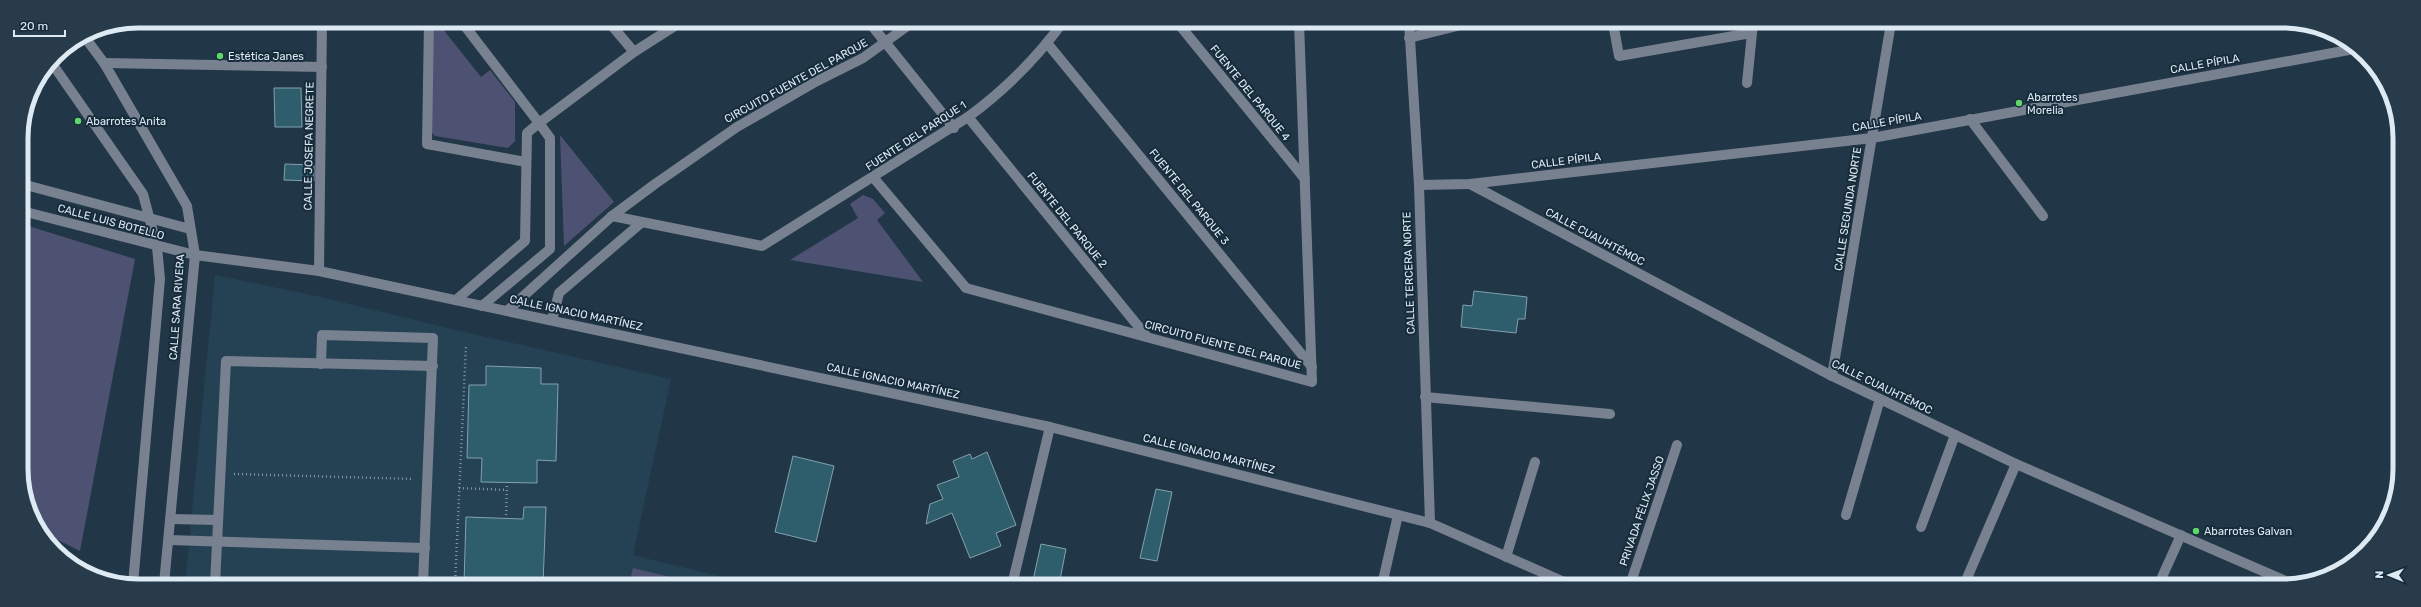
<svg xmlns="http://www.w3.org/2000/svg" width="2421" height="607" viewBox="0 0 2421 607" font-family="Rubik,sans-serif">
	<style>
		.built { fill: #254154 }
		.green { fill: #4d5273 }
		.building { fill: #2e5d6c; stroke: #83a2ae }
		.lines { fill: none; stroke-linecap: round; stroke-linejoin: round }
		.path { stroke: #8495a2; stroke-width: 2.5; stroke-dasharray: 1 3; stroke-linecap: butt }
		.minor { stroke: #788190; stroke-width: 10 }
		.poi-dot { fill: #5fd56b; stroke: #172c3b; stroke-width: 1.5 }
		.labels { text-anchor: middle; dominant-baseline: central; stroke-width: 4; stroke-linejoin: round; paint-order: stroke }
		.poi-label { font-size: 11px; fill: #ddeaf4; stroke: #172c3b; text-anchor: start }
		.street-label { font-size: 11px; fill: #ddeaf4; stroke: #172c3b }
		.rim { fill: none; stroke: #ddeaf4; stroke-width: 5 }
	</style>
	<rect width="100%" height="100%" fill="#213646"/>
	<path class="built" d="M215 275 317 296 456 330 671 379 633 555 751 584H185Z"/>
	<g class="green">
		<path d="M433 21H440L438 23 481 77 490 70 515 102V141L508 148 435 136 429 129Z"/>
		<path d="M560 135 614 202 564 246Z"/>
		<path d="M863 195 873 199 885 213 877 220 923 282 790 260 858 218 850 204Z"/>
		<path d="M22 224 135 259 80 551 46 534 23 492Z"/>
		<path d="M633 568 699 584H629Z"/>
	</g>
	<g class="building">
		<path d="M274 88H301L302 127H275Z"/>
		<path d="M285 164 314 165V181L284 180Z"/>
		<path d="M1474 291 1527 297 1525 319H1518L1516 333 1461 327 1463 305 1472 306Z"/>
		<path d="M486 366 541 368V384H558L556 461 537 460V483L481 482 482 458H467L469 385H486Z"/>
		<path d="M987 452 1016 525 996 533 1001 546 970 558 952 513 926 524 930 504 943 499 937 485 959 477 953 461 970 454 972 459Z"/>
		<path d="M793 456 834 466 816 542 775 532Z"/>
		<path d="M1156 489 1172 492 1157 561 1140 558Z"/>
		<path d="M524 507H546L543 584H464L466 517 523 519Z"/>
		<path d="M1041 544 1066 549 1059 585H1032Z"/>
	</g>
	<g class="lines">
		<g class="path">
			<path d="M234 474 414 479"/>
			<path d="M459 488 507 490"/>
			<path d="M506 519 507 482"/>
			<path d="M455 584 466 345"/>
		</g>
		<g class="minor">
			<path d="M429 21 427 144 526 162"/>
			<path d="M461 21 539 123 634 52 681 22"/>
			<path d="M608 21 634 52"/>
			<path d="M869 22 954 128"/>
			<path d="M1177 22 1305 179"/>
			<path d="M1409 22 1419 185 1430 523"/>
			<path d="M1613 23 1619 56 1751 33"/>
			<path d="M84 36 104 63 187 206 195 255 164 584"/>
			<path d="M1409 38 1473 22"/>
			<path d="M1047 43 1312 367"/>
			<path d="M51 62 143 194 157 247 160 279 133 584"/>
			<path d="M104 63 322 67"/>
			<path d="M1747 83 1753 23"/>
			<path d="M968 117 1147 337"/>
			<path d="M1970 119 2043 216"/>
			<path d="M873 177 966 288 1312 382 1299 22"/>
			<path d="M22 184 190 229"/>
			<path d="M1470 184 1832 376 2016 464 2295 585"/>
			<path d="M1419 185 1470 184 1872 138 2354 49"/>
			<path d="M22 211 195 255 319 271 1050 427 1430 523 1571 585"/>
			<path d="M612 216 762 246 968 117C1005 90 1036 59 1063 22"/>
			<path d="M319 271 322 21"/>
			<path d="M456 300 525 241 527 133 539 123 550 138V249L482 306"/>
			<path d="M507 311 612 216 655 184 737 127 817 81 863 58 913 22"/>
			<path d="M552 320 559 293 641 223"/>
			<path d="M321 364 322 335 433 338 423 584"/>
			<path d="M1832 376 1891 23"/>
			<path d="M1425 397 1610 414"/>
			<path d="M1846 515 1880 399"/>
			<path d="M171 519 217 520"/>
			<path d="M1921 527 1955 435"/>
			<path d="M169 540 425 548"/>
			<path d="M1506 557 1535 462"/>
			<path d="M215 584 226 361 433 366"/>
			<path d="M1012 585 1050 427"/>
			<path d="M1382 585 1398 515"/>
			<path d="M1630 585 1677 445"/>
			<path d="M1964 585 2016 464"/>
			<path d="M2158 586 2181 535"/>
		</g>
	</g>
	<g class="poi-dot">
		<circle cx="220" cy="56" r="4"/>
		<circle cx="2019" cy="103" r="4"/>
		<circle cx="78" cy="121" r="4"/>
		<circle cx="2196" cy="531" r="4"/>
	</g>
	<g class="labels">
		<g class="poi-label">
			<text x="228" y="56">Estética Janes</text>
			<text x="2027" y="97">Abarrotes<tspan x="2027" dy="13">Morelia</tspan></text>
			<text x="86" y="121">Abarrotes Anita</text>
			<text x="2204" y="531">Abarrotes Galvan</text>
		</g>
		<g class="street-label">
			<text transform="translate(2205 64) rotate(-10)">CALLE PÍPILA</text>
			<text transform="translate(796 81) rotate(-29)">CIRCUITO FUENTE DEL PARQUE</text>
			<text transform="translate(1250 93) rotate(51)">FUENTE DEL PARQUE 4</text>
			<text transform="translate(1887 122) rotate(-10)">CALLE PÍPILA</text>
			<text transform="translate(916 136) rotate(-33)">FUENTE DEL PARQUE 1</text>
			<text transform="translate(309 146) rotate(-89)">CALLE JOSEFA NEGRETE</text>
			<text transform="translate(1566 161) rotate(-7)">CALLE PÍPILA</text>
			<text transform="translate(1189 197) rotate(51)">FUENTE DEL PARQUE 3</text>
			<text transform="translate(1848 209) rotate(-81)">CALLE SEGUNDA NORTE</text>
			<text transform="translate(1067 220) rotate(51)">FUENTE DEL PARQUE 2</text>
			<text transform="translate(111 222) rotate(15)">CALLE LUIS BOTELLO</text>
			<text transform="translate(1595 237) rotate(28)">CALLE CUAUHTÉMOC</text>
			<text transform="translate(1409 273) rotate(-92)">CALLE TERCERA NORTE</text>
			<text transform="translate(177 307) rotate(-86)">CALLE SARA RIVERA</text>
			<text transform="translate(576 313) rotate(12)">CALLE IGNACIO MARTÍNEZ</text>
			<text transform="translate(1223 345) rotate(15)">CIRCUITO FUENTE DEL PARQUE</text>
			<text transform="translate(893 381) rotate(12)">CALLE IGNACIO MARTÍNEZ</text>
			<text transform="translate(1882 387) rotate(26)">CALLE CUAUHTÉMOC</text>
			<text transform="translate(1209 454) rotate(14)">CALLE IGNACIO MARTÍNEZ</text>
			<text transform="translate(1642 511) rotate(-71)">PRIVADA FÉLIX JASSO</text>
		</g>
	</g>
	<path d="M0 0H2421V607H0ZM138 28H2283A110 110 0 0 1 2393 138V469A110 110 0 0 1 2283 579H138A110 110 0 0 1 28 469V138A110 110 0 0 1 138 28Z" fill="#273b4a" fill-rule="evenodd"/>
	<path class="rim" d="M138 28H2283A110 110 0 0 1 2393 138V469A110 110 0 0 1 2283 579H138A110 110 0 0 1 28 469V138A110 110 0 0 1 138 28Z"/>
	<g transform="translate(2389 575) rotate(271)" stroke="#172c3b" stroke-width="3" paint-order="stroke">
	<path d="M0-3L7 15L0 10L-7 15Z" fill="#ddeaf4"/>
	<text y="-6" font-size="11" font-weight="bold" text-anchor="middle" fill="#ddeaf4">N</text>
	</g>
	<path d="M14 30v6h51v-6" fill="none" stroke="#ddeaf4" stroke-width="2"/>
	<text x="20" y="30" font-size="12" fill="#ddeaf4" stroke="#172c3b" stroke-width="3" paint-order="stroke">20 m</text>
</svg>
